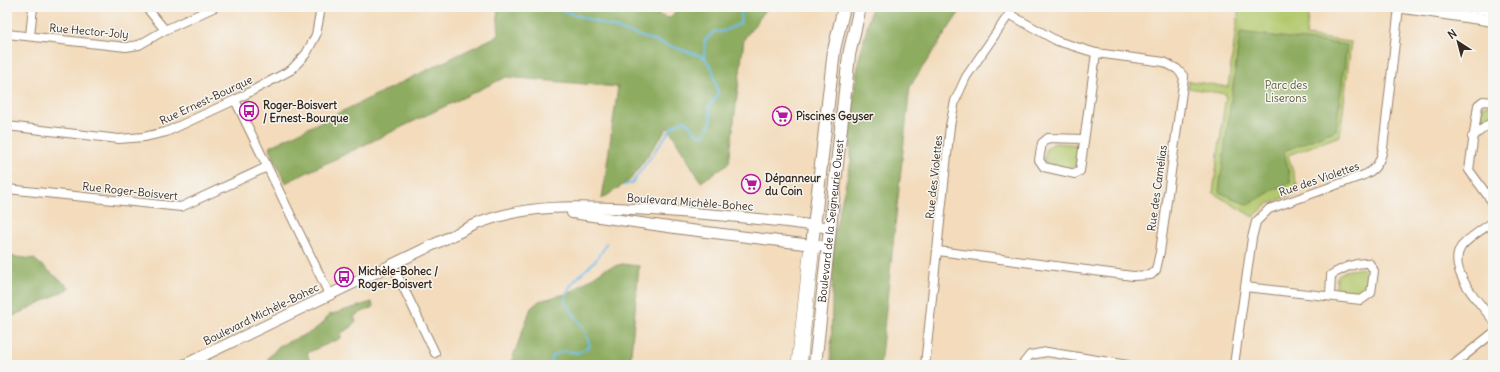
<svg xmlns="http://www.w3.org/2000/svg" width="1500" height="372" viewBox="0 0 1500 372" font-family="Delius,sans-serif">
	<style>
		.green { fill: #b3c86d; stroke: #777946 }
		.forest { fill: #8eac60; stroke: #646b3f }
		.lines { fill: none; stroke-linecap: round; stroke-linejoin: round }
		.stream { stroke: #6ebde8; stroke-width: 2 }
		.minor-casing { stroke: #97826c; stroke-width: 10 }
		.tertiary-casing { stroke: #97826c; stroke-width: 12 }
		.secondary-casing { stroke: #97826c; stroke-width: 14 }
		.motorway-casing { stroke: #97826c; stroke-width: 16 }
		.minor { stroke: #fff; stroke-width: 8 }
		.tertiary { stroke: #fff; stroke-width: 10 }
		.secondary { stroke: #fff; stroke-width: 12 }
		.motorway { stroke: #fff; stroke-width: 15 }
		.labels { text-anchor: middle; dominant-baseline: central; stroke-width: 3; stroke-linejoin: round; paint-order: stroke }
		.street-label { font-size: 11px; fill: #3b2a1e; stroke: #f6f6f2 }
		.park-label { font-size: 11px; fill: #5f5936; stroke: #f6f6f2 }
		.poi-label { font-size: 11px; font-weight: bold; fill: #3b2a1e; stroke: #f6f6f2; text-anchor: start }
	</style>
	<rect width="100%" height="100%" fill="#f6f6f2"/>
	<filter id="ink" filterUnits="userSpaceOnUse"><feTurbulence type="fractalNoise" baseFrequency=".025" numOctaves="2"/><feDisplacementMap in="SourceGraphic" scale="8" xChannelSelector="R" yChannelSelector="G"/><feConvolveMatrix kernelMatrix="1 2 1 2 8 2 1 2 1" color-interpolation-filters="sRGB"/></filter>
	<filter id="wash" filterUnits="userSpaceOnUse"><feTurbulence type="fractalNoise" baseFrequency=".012" numOctaves="4" result="noise"/><feDisplacementMap in="SourceGraphic" scale="16" xChannelSelector="R" yChannelSelector="G"/><feGaussianBlur stdDeviation="0.9" result="paint"/><feColorMatrix in="noise" values="0 0 0 0 0 0 0 0 0 0 0 0 0 0 0 0 0 1.4 0 .05"/><feComposite in="paint" operator="in"/></filter>
	<g filter="url(#wash)">
		<rect width="100%" height="100%" fill="#f3dbbb"/>
		<g class="green">
			<path d="M1239 7H1309L1306 36 1351 42 1340 136 1288 155 1299 192 1268 204 1253 217 1213 193 1226 94 1188 88 1189 81 1228 87Z"/>
			<path d="M1485 105H1492L1493 116 1480 126 1481 110Z"/>
			<path d="M1054 143 1080 145 1077 166 1070 169 1044 162 1046 149Z"/>
			<path d="M1362 268 1369 275 1366 290C1358 296 1343 294 1336 288L1337 277 1345 271Z"/>
		</g>
		<g class="forest">
			<path d="M497 7H631L669 18 681 7H768L744 39 729 163 701 182 668 127 630 180 602 199 618 87 506 77 285 183 269 147 499 35Z"/>
			<path d="M872 7H963L910 86 880 365H831L833 238 851 161 850 120 859 59Z"/>
			<path d="M1240 32 1347 45 1336 130 1284 151 1291 183 1273 190 1248 205 1219 192Z"/>
			<path d="M7 256 34 259 70 288 7 319Z"/>
			<path d="M622 264 639 266 630 365H510L531 308 539 301 570 293 605 269Z"/>
			<path d="M372 302 373 307 354 316 356 322 352 324V327L341 333V338L307 353 311 365H271L268 358 279 346 311 332 323 323 329 315Z"/>
		</g>
		<g class="lines">
			<g class="stream">
				<path d="M551 7 704 57"/>
				<path d="M624 185 632 183 673 126 685 120 697 134 705 135 711 120 709 106 718 95 713 70 704 57 705 40 715 31 721 32 740 24 741 13 745 7"/>
				<path d="M551 365 552 357C561 350 567 351 578 353L590 346 585 331 565 301C568 275 598 268 606 243"/>
			</g>
		</g>
	</g>
	<g filter="url(#ink)">
		<g class="lines">
			<g class="minor-casing">
				<g id="minor">
					<path d="M146 7 165 30"/>
					<path d="M7 34 126 47 139 45 165 30 215 7"/>
					<path d="M30 36 33 7"/>
					<path d="M235 100 329 294"/>
					<path d="M1493 102 1483 101 1478 105 1469 170 1493 203"/>
					<path d="M7 126 119 139 144 137 166 132 235 100 291 70 306 54 316 35 321 7"/>
					<path d="M1472 137 1493 121"/>
					<path d="M1083 139 1048 138 1042 143 1039 160 1044 167 1075 174 1080 171 1096 53"/>
					<path d="M7 189 181 207 267 167"/>
					<path d="M1493 222C1484 228 1467 239 1461 247 1446 270 1480 303 1493 320"/>
					<path d="M938 251 1133 276 1151 275 1156 270 1160 252 1184 77 1177 69 1164 62 1096 53 1057 41 1009 14"/>
					<path d="M392 264 435 353"/>
					<path d="M1245 287 1361 300 1371 293 1374 271 1369 263C1355 262 1343 268 1331 275L1330 296"/>
					<path d="M925 365 950 126 955 101 966 77 1014 7"/>
					<path d="M1022 365 1030 355 1047 352 1128 365"/>
					<path d="M1234 365 1252 238 1256 222 1269 209 1364 175C1376 170 1381 161 1383 148L1399 7"/>
					<path d="M1453 365 1493 333"/>
				</g>
			</g>
			<g class="tertiary-casing">
				<g id="tertiary">
					<path d="M1397 7 1493 21"/>
					<path d="M1465 7 1493 11"/>
					<path d="M572 213 682 229 828 247"/>
					<path d="M184 365 472 226C527 201 593 207 652 210 711 214 771 219 830 228"/>
				</g>
			</g>
			<g class="secondary-casing">
				<g id="secondary">
					<path d="M812 245 834 50 844 7"/>
					<path id="s1" d="M815 365 849 55 860 7"/>
				</g>
			</g>
			<g class="motorway-casing">
				<path id="motorway" d="M799 365 812 245"/>
			</g>
			<use href="#minor" class="minor"/>
			<use href="#tertiary" class="tertiary"/>
			<use href="#secondary" class="secondary"/>
			<use href="#motorway" class="motorway"/>
		</g>
	</g>
	<defs>
		<g id="bus-ring" transform="scale(1)"><circle r="9.5" fill="#f6f6f2" stroke="#b5179e" stroke-width="1.5"/><path d="M-5-6H5V4H4V6H2V4H-2V6H-4V4H-5ZM-3.5-4V0h7V-4ZM-3.5 1.2v1.5H-2V1.2ZM2 1.2v1.5H3.5V1.2Z" fill="#b5179e"/></g>
		<g id="supermarket-ring" transform="scale(1)"><circle r="9.5" fill="#f6f6f2" stroke="#b5179e" stroke-width="1.5"/><path d="M-6-5.5h2.5l.6 2H6L4.5 2H-2.5L-4.4-4H-6ZM-1.5 3.2a1.3 1.3 0 1 0 .1 0ZM3 3.2a1.3 1.3 0 1 0 .1 0Z" fill="#b5179e"/></g>
	</defs>
	<g fill-rule="evenodd">
		<use href="#bus-ring" x="249" y="111"/>
		<use href="#supermarket-ring" x="782" y="116"/>
		<use href="#supermarket-ring" x="751" y="184"/>
		<use href="#bus-ring" x="344" y="277"/>
	</g>
	<g class="labels">
		<g class="street-label">
			<text transform="translate(89 31) rotate(5)">Rue Hector-Joly</text>
			<text transform="translate(206 100) rotate(-25)">Rue Ernest-Bourque</text>
			<text transform="translate(934 177) rotate(-84)">Rue des Violettes</text>
			<text transform="translate(1319 179) rotate(-19)">Rue des Violettes</text>
			<text transform="translate(1157 188) rotate(-82)">Rue des Camélias</text>
			<text transform="translate(130 191) rotate(6)">Rue Roger-Boisvert</text>
			<text transform="translate(690 202) rotate(4)">Boulevard Michèle-Bohec</text>
			<text stroke="none"><textPath href="#s1" startOffset="145">Boulevard de la Seigneurie Ouest</textPath></text>
			<text transform="translate(261 314) rotate(-26)">Boulevard Michèle-Bohec</text>
		</g>
		<g class="park-label">
			<text x="1286" y="85">Parc des<tspan x="1286" dy="13">Liserons</tspan></text>
		</g>
		<g class="poi-label">
			<text x="263" y="105">Roger-Boisvert<tspan x="263" dy="13">/ Ernest-Bourque</tspan></text>
			<text x="796" y="116">Piscines Geyser</text>
			<text x="765" y="178">Dépanneur<tspan x="765" dy="13">du Coin</tspan></text>
			<text x="358" y="271">Michèle-Bohec /<tspan x="358" dy="13">Roger-Boisvert</tspan></text>
		</g>
	</g>
	<rect width="1500" height="372" fill="none" stroke="#f6f6f2" stroke-width="24"/>
	<g transform="translate(1458 42) rotate(324)" stroke="#f6f6f2" stroke-width="3" paint-order="stroke">
	<path d="M0-3L7 15L0 10L-7 15Z" fill="#3b2a1e"/>
	<text y="-6" font-size="11" font-weight="bold" text-anchor="middle" fill="#3b2a1e">N</text>
	</g>
</svg>
